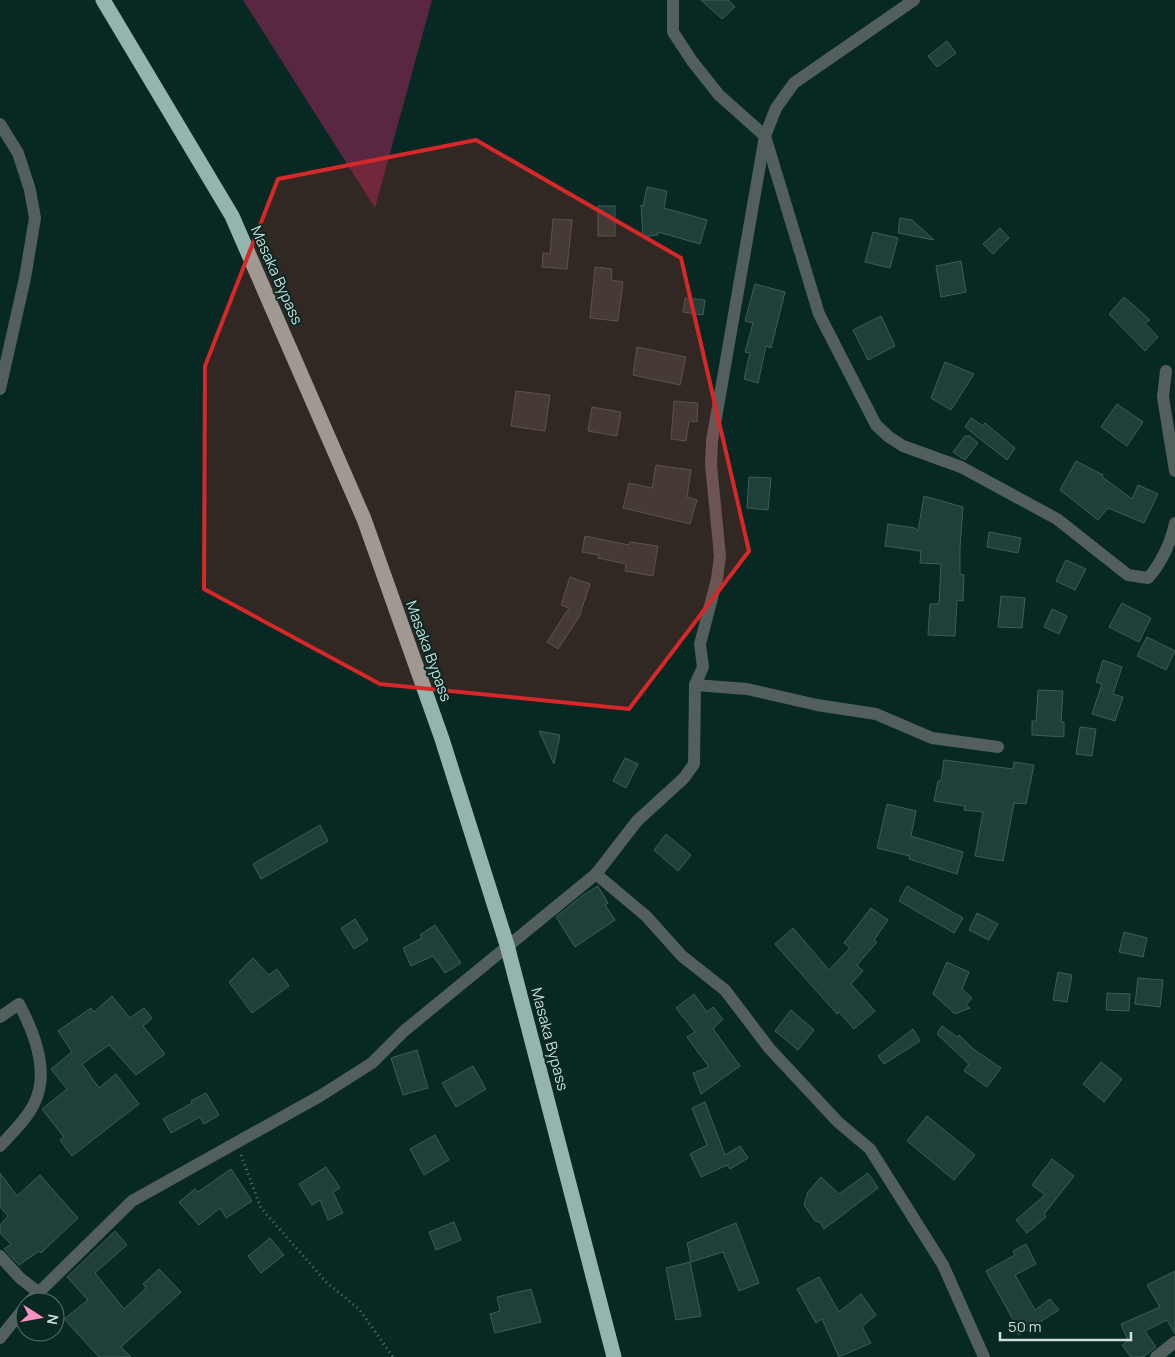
<svg xmlns="http://www.w3.org/2000/svg" width="1175" height="1357" viewBox="0 0 1175 1357" font-family="Manrope,sans-serif">
	<style>
		.green { fill: #592740 }
		.building { fill: #213f3a; stroke: #3d5d57 }
		.lines { fill: none; stroke-linecap: round; stroke-linejoin: round }
		.path { stroke: #5c7671; stroke-width: 3; stroke-dasharray: 1 4; stroke-linecap: butt }
		.minor { stroke: #525f5c; stroke-width: 12 }
		.highway { stroke: #93b5ae; stroke-width: 15 }
		.marked { fill: #d62828; fill-opacity: 0.2; stroke: #d62828; stroke-width: 4; stroke-linejoin: round }
		.labels { text-anchor: middle; dominant-baseline: central; stroke-width: 4; stroke-linejoin: round; paint-order: stroke }
		.street-label { font-size: 15px; fill: #cedfdb; stroke: #082823 }
	</style>
	<rect width="100%" height="100%" fill="#082823"/>
	<path class="green" d="M243 0H432L375 208Z"/>
	<g class="building">
		<path d="M701 0H728L735 7 722 19Z"/>
		<path d="M947 41 956 53 937 67 928 56Z"/>
		<path d="M647 187 667 191 664 208 707 220 700 244 658 232V235L643 237 641 205 643 206Z"/>
		<rect x="598" y="206" width="17" height="30"/>
		<path d="M900 218 912 220 934 240 898 233Z"/>
		<path d="M553 219 572 220 567 269 542 267 543 253 550 254Z"/>
		<path d="M1000 228 1009 238 993 254 983 244Z"/>
		<path d="M873 232 898 238 890 268 865 262Z"/>
		<path d="M961 261 966 292 941 297 936 266Z"/>
		<path d="M595 267 612 269 611 280 623 282 618 321 590 318Z"/>
		<path d="M755 284 785 292 771 348 766 346 758 383 744 379 750 353 745 352 753 323 745 321Z"/>
		<path d="M1124 297 1150 320 1145 323 1158 337 1145 351 1109 314Z"/>
		<path d="M685 298 705 300 703 315 683 312Z"/>
		<path d="M881 316 895 346 868 360 853 330Z"/>
		<path d="M637 347 686 357 680 385 633 375Z"/>
		<path d="M945 362 974 374 951 410 931 398Z"/>
		<path d="M516 391 550 395 545 431 511 426Z"/>
		<path d="M674 401 698 403 697 422 689 421 686 441 671 439Z"/>
		<path d="M1117 404 1143 422 1127 446 1101 427Z"/>
		<path d="M592 407 621 412 617 436 588 431Z"/>
		<path d="M971 418 983 426 985 423 1015 448 1007 460 965 427Z"/>
		<path d="M965 436H970L978 443 965 460 953 452Z"/>
		<path d="M1076 461 1103 475 1102 477 1132 499 1138 485 1158 494 1144 523 1108 508 1098 520 1060 490Z"/>
		<path d="M656 465 691 470 687 497 697 500 690 524 623 508 629 483 652 488Z"/>
		<path d="M749 477 771 478 768 510 747 508Z"/>
		<path d="M924 496 963 507 960 548V574L964 575 963 601 957 600 955 636 928 635 930 604H939L941 564 920 563 921 551 885 546 888 524 915 528 918 531Z"/>
		<path d="M989 532 1021 538 1018 553 987 547Z"/>
		<path d="M585 536 629 545 630 542 658 546 653 576 625 571 626 564 598 558 599 555 582 552Z"/>
		<path d="M1066 560 1086 569 1075 590 1056 581Z"/>
		<path d="M570 577 590 584 579 617 558 649 547 642 569 608 561 605Z"/>
		<path d="M1001 596 1025 598 1022 628 998 627Z"/>
		<path d="M1122 603 1151 618 1139 642 1109 627Z"/>
		<path d="M1052 609 1067 616 1059 634 1044 627Z"/>
		<path d="M1147 637 1175 651 1166 670 1137 656Z"/>
		<path d="M1103 660 1122 667 1113 694 1123 697 1115 721 1092 714 1102 684 1096 682Z"/>
		<path d="M1038 690 1063 691 1061 722H1064V737L1032 735V721H1036Z"/>
		<path d="M1080 727 1096 729 1092 756 1076 754Z"/>
		<path d="M539 731 560 735 554 764Z"/>
		<path d="M625 758 638 764 626 788 613 781Z"/>
		<path d="M944 760 1013 769 1014 762 1034 765 1026 804 1014 803 1003 861 975 856 983 812 964 810 965 806 934 801 938 781H941Z"/>
		<path d="M887 804 916 811 911 836 963 852 957 874 909 859 910 856 877 848Z"/>
		<path d="M320 825 328 841 261 879 253 864Z"/>
		<path d="M666 834 691 855 678 871 654 850Z"/>
		<path d="M598 886 608 903 605 905 615 920 575 947 556 917 583 895Z"/>
		<path d="M907 886 963 918 954 933 899 901Z"/>
		<path d="M871 908 888 920 874 940 877 942 857 965 863 971 851 984 875 1011 854 1029 839 1012 837 1014 775 944 793 928 829 970 850 948 844 943Z"/>
		<path d="M977 913 998 924 989 940 969 930Z"/>
		<path d="M355 919 368 940 354 949 341 928Z"/>
		<path d="M435 925 461 963 445 973 433 956 411 966 403 948 422 938 420 935Z"/>
		<path d="M1124 932 1147 938 1143 957 1119 952Z"/>
		<path d="M253 958 269 975 277 969 289 986 252 1013 229 982Z"/>
		<path d="M947 962 969 972 962 989 972 998 966 1005 970 1008 955 1014 933 994Z"/>
		<path d="M1058 972 1072 975 1067 1002 1053 1000Z"/>
		<path d="M1138 978 1163 980 1160 1007 1135 1004Z"/>
		<path d="M1107 993 1130 994 1129 1011 1106 1010Z"/>
		<path d="M694 994 707 1012 713 1007 723 1019 713 1029 740 1066 701 1094 693 1073 709 1067 687 1037 695 1032 676 1008Z"/>
		<path d="M112 996 130 1018 144 1008 152 1018 143 1026 165 1054 136 1075 109 1045 82 1064 99 1088 116 1074 139 1104 72 1156 60 1140 64 1137 42 1109 67 1089 51 1069 72 1052 58 1031 91 1008 94 1012Z"/>
		<path d="M791 1010 814 1030 798 1050 775 1031Z"/>
		<path d="M942 1026 957 1037 959 1035 972 1048 1001 1068 987 1087 964 1071 969 1064 937 1034Z"/>
		<path d="M913 1029 920 1041 884 1064 878 1056Z"/>
		<path d="M417 1050 428 1088 403 1095 391 1058Z"/>
		<path d="M1101 1062 1122 1079 1104 1102 1083 1084Z"/>
		<path d="M473 1066 486 1089 456 1107 442 1083Z"/>
		<path d="M206 1093 219 1115 204 1124 200 1117 171 1133 163 1119 192 1103 191 1101Z"/>
		<path d="M705 1102 725 1155 740 1146 748 1158 730 1169 727 1165 701 1177 690 1154 707 1145 692 1108Z"/>
		<path d="M927 1116 975 1155 954 1180 907 1141Z"/>
		<path d="M435 1135 449 1160 424 1175 410 1149Z"/>
		<path d="M1052 1159 1074 1176 1044 1214 1046 1217 1027 1233 1016 1220 1045 1195 1032 1185Z"/>
		<path d="M326 1167 340 1188 333 1192 343 1213 328 1220 320 1200 312 1205 299 1184Z"/>
		<path d="M231 1169 252 1201 226 1218 220 1208 199 1225 179 1202 195 1189 198 1192Z"/>
		<path d="M0 1173 17 1196 40 1175 78 1218 41 1253 39 1251 19 1265 4 1249 11 1244 0 1233V1225L8 1216 0 1207Z"/>
		<path d="M868 1173 878 1188 824 1229 820 1222 815 1221 804 1205 808 1192 821 1177 839 1194Z"/>
		<path d="M454 1222 461 1240 436 1250 429 1232Z"/>
		<path d="M736 1223 759 1283 739 1291 723 1252 691 1262 687 1243Z"/>
		<path d="M115 1231 127 1245 95 1273 124 1309 146 1288 143 1284 159 1269 181 1292 121 1347 131 1357H99L64 1319 88 1300 67 1277Z"/>
		<path d="M270 1238 284 1255 261 1273 248 1256Z"/>
		<path d="M1026 1244 1036 1264 1015 1275 1035 1310 1050 1299 1059 1310 1019 1335 1013 1327 1016 1325 986 1271 1015 1255 1013 1251Z"/>
		<path d="M690 1262 701 1316 676 1320 666 1268Z"/>
		<path d="M1175 1271V1334L1167 1320 1145 1331 1156 1347 1143 1357H1131L1122 1345 1128 1341 1121 1324 1160 1307 1147 1285Z"/>
		<path d="M819 1277 839 1312 861 1294 876 1315 862 1327 871 1343 839 1357 822 1319 816 1323 797 1289Z"/>
		<path d="M531 1289 541 1322 495 1333 490 1314 500 1311 497 1297Z"/>
	</g>
	<g class="lines">
		<path class="path" d="M241 1155 261 1208 327 1283 359 1309 393 1357"/>
		<g class="minor">
			<path d="M673 0V32L692 61 719 95 765 136 819 314 876 425 889 437 903 446 961 467 1057 519 1128 575 1148 578C1161 564 1171 542 1175 523"/>
			<path d="M0 124 18 153 30 190 35 218 25 278 0 389"/>
			<path d="M1166 371 1163 397 1175 471"/>
			<path d="M695 685 747 689 817 705 876 714 932 738 998 747"/>
			<path d="M596 874 646 916 682 956 725 990 769 1048 838 1122 870 1149 943 1265 984 1357"/>
			<path d="M0 1017 19 1004C34 1032 50 1073 34 1104 26 1120 12 1133 0 1146"/>
			<path d="M0 1256 20 1278 38 1292"/>
			<path d="M29 1302 132 1201 320 1096 372 1063 404 1031 596 874 637 821 684 778 694 764 695 685 703 667 700 644 717 579 720 556 711 465 712 441 765 136 776 108 794 83 914 0"/>
			<path d="M0 1338 25 1307"/>
			<path d="M1156 1357 1175 1342"/>
		</g>
		<path class="highway" d="M103 0 232 216 364 519 442 739 507 945 614 1357"/>
	</g>
	<path class="marked" d="M476 140 681 258 749 551 629 709 380 684 204 589 205 366 278 179Z"/>
	<g class="labels">
		<g class="street-label">
			<text transform="translate(277 275) rotate(66)">Masaka Bypass</text>
			<text transform="translate(429 651) rotate(70)">Masaka Bypass</text>
			<text transform="translate(550 1039) rotate(75)">Masaka Bypass</text>
		</g>
	</g>
	<g transform="translate(40 1317) rotate(101)"><circle r="24" fill="#082823" stroke="#57716d"/>
	<path d="M0-4L9 19L0 12L-9 19Z" fill="#fc8fc3"/>
	<text y="-8" font-size="14" font-weight="bold" text-anchor="middle" fill="#cedfdb">N</text>
	</g>
	<path d="M1000 1332v8h131v-8" fill="none" stroke="#cedfdb" stroke-width="2.5"/>
	<text x="1008" y="1332" font-size="15" fill="#cedfdb" stroke="#082823" stroke-width="4" paint-order="stroke">50 m</text>
</svg>
